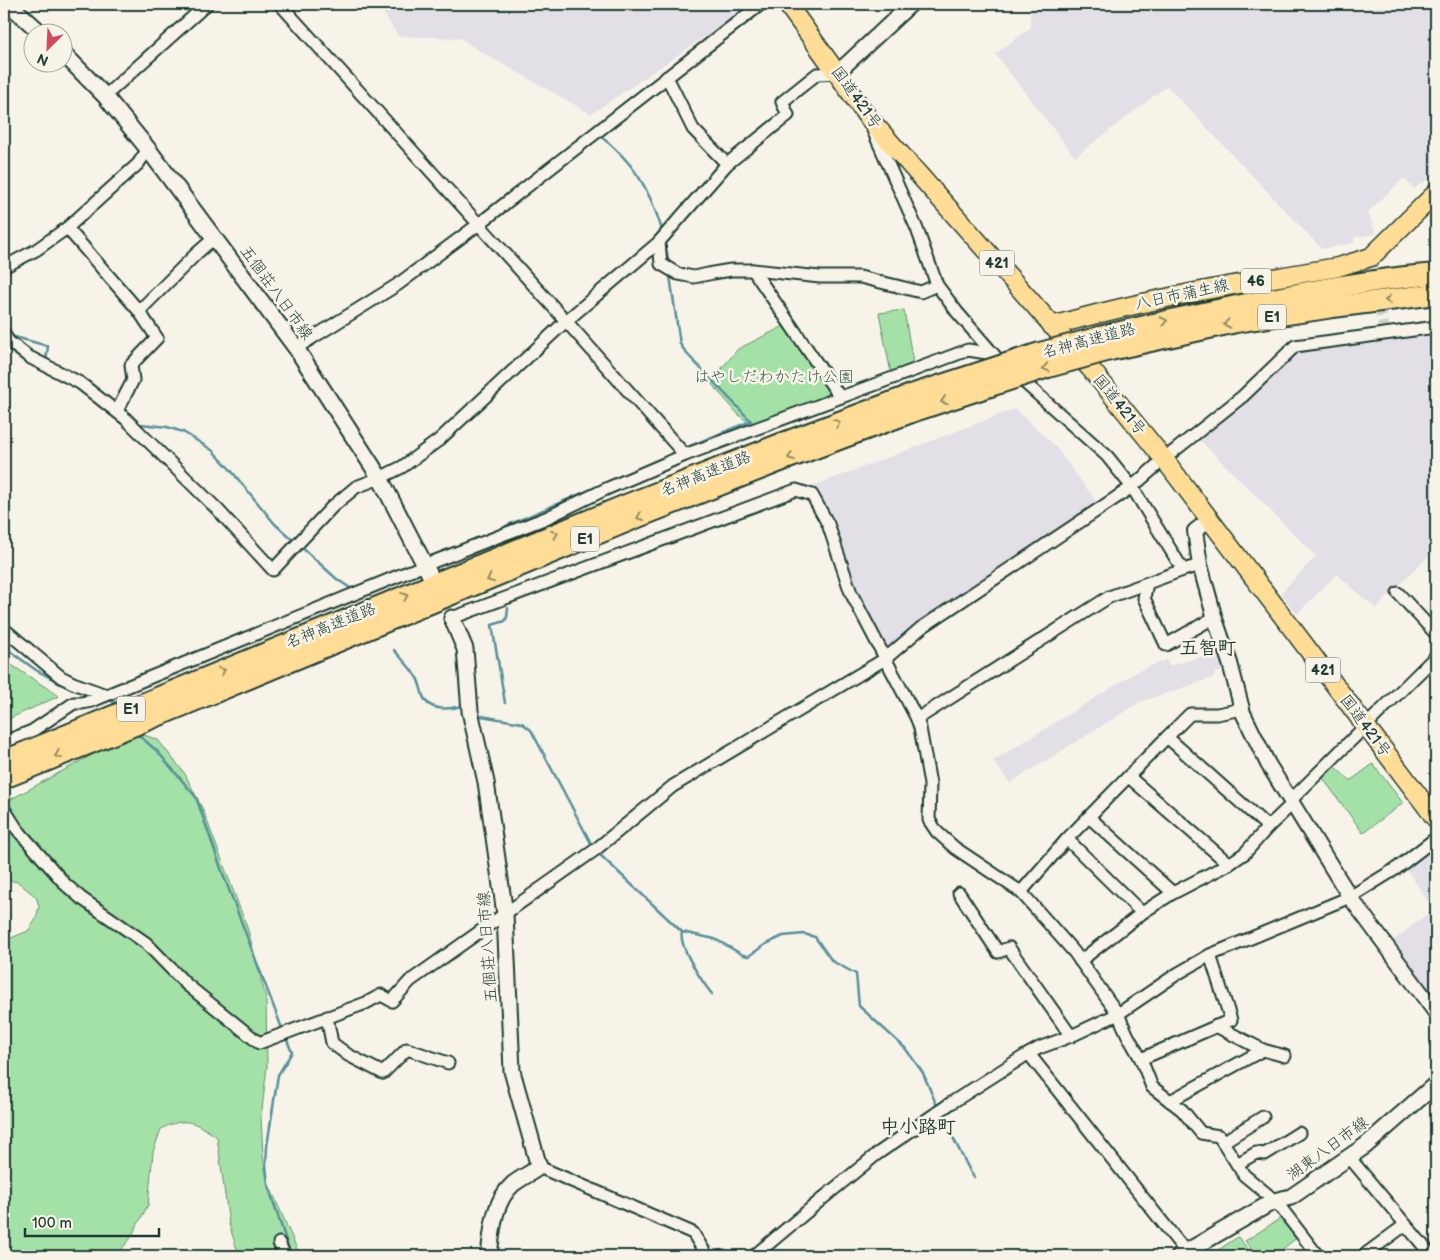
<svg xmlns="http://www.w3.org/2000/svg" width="1440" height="1260" viewBox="0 0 1440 1260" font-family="'Balsamiq Sans','Klee One',sans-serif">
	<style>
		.built { fill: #e2dfe6 }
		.green { fill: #a4e1a7; stroke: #628f6e }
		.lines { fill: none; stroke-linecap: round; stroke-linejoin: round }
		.stream { stroke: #578f9a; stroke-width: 2.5 }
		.minor-tunnel { stroke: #cccfc4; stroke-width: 11; stroke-dasharray: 11 5.5; stroke-linecap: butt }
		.minor-casing { stroke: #1f3d34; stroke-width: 15 }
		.tertiary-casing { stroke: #1f3d34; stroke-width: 18 }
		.secondary-casing { stroke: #1f3d34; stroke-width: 19 }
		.primary-casing { stroke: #1f3d34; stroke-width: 21 }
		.trunk-casing { stroke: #1f3d34; stroke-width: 21 }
		.motorway-casing { stroke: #1f3d34; stroke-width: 24 }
		.minor { stroke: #f7f3e8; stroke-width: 11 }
		.tertiary { stroke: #f7f3e8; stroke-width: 14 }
		.secondary { stroke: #f7f3e8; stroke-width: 15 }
		.primary { stroke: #ffdd96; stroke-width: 18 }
		.trunk { stroke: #ffdd96; stroke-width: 18 }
		.motorway { stroke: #ffdd96; stroke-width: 20 }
		.motorway-bridge-casing { stroke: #1f3d34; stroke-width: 24; stroke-linecap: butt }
		.motorway-bridge { stroke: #ffdd96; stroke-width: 20 }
		.oneway { stroke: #8f8d65 }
		.labels { text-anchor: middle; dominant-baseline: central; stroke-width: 5; stroke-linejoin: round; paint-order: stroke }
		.shield { fill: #f7f3e8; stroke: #60746a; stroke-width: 1 }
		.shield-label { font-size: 15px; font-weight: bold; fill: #1f3d34 }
		.street-label { font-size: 16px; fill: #1f3d34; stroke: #f7f3e8 }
		.park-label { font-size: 16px; fill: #3a5e4b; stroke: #f7f3e8 }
		.quarter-label { font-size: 19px; font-weight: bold; fill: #1f3d34; stroke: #f7f3e8 }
	</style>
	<rect width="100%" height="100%" fill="#f7f3e8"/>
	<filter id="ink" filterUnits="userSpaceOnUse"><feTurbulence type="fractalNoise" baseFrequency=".02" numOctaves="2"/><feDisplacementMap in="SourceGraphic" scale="10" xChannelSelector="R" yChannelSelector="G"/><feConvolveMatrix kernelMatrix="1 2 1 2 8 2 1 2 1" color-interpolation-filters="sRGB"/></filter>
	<g filter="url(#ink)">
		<g class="built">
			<path d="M378 4H753L591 114 478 50 460 38 398 36Z"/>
			<path d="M1031 4H1436V173L1414 189 1404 178 1368 212 1376 234 1354 237V243L1322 249 1167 86 1075 157 995 54 1030 28Z"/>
			<path d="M1436 334V548L1376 609 1337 574 1297 614 1281 593 1316 556 1198 438 1302 349Z"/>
			<path d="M1015 409 1055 446 1099 505 886 651 855 595 808 488Z"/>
			<path d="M1222 651 1228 670 1214 673 1215 677 1140 702 1010 783 993 761 1140 670 1167 660 1169 666Z"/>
			<path d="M1436 840V1008L1388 945 1433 909 1404 865Z"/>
		</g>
		<g class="green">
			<path d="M904 310 914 369 892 378 879 313Z"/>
			<path d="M788 324 840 397 756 429 738 414 710 382 738 349Z"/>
			<path d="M4 660 59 696 4 721Z"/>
			<path d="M139 733 158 740 185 774 203 810 248 930 266 998 267 1066 261 1118 263 1156 267 1180 300 1256H239L229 1224 217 1137C195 1122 186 1116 161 1129L153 1152 148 1205 130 1239 120 1251V1256H6L4 1253V941L28 931 36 919 39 906 36 897 18 882 4 879V803L101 750Z"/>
			<path d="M1373 764 1403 803 1363 833 1322 777 1334 766 1350 781Z"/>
			<path d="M1284 1216 1299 1236 1274 1256H1257L1245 1241Z"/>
			<path d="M1238 1237 1254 1256H1209Z"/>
		</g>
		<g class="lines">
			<g class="stream">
				<path d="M599 135C634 162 649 188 662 230"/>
				<path d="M665 244 669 263"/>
				<path d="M670 276 680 344 687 354 751 421 685 448"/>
				<path d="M11 336 48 346 46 361H47"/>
				<path d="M56 365 76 375"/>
				<path d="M141 424 167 427 183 432 212 450 229 468 275 524 295 542"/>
				<path d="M506 526 677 452"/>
				<path d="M299 545 338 580 355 591"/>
				<path d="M4 647 36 670 65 686 94 696"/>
				<path d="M394 650C402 659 411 668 417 678 420 683 421 690 423 696 429 713 452 709 465 705"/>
				<path d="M106 699 117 703 119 706"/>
				<path d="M505 703 492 625 505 621 507 617 508 608"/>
				<path d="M476 715 522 723 531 730 593 847"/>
				<path d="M136 733 157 751 196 797 223 874 283 1031"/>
				<path d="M598 853 682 932 715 939 743 955 749 956 766 944 783 936 804 934 815 937 832 961 856 974 859 1006 905 1048 923 1073 937 1106"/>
				<path d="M682 932C678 946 703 983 712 994"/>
				<path d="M285 1036 292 1052 278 1075 267 1146 266 1165 268 1185 291 1256"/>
				<path d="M944 1120 971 1173 974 1177"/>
			</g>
			<path class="minor-tunnel" d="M1371 257 1385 334"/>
			<g class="minor-casing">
				<g id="minor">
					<path d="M280 4 566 321 685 455"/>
					<path d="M667 77 693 129 727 164"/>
					<path d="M105 96 207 4"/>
					<path d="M872 128 917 229 937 285 957 312 995 356"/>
					<path d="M67 228 139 311 157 338 131 365 133 380 117 411"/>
					<path d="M659 242 661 264 678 274 694 277 713 273 731 270H753L820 277H860L921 292 937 285"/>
					<path d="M4 267 36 250 67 228 138 164 148 149"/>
					<path d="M753 270 840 397"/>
					<path d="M139 311 196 254 214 238"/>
					<path d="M4 333 8 341 29 357 80 383 126 419 218 510 273 570 332 507 356 487 380 478 402 467 439 440 566 321 658 243 727 164 788 115 782 102 817 74 837 73"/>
					<path d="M296 348 397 285 479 224 761 4"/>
					<path d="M1016 375 1107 456 1132 487 1183 570"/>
					<path d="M1147 583 1144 598 1166 645 1215 617"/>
					<path d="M1398 593 1436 634"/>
					<path d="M452 618 796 490 812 495 828 524 851 593 917 719 1109 597 1183 570 1200 565"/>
					<path d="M4 629 61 677 73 683 106 695"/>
					<path d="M917 719 920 728 930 784 929 820 937 832 955 848 1021 892 1074 952 1118 1014 1128 1036 1141 1059 1152 1087 1182 1110 1201 1133 1219 1136 1244 1175 1267 1194 1281 1208 1318 1256"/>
					<path d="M1167 737 1190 714H1217L1242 709"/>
					<path d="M4 742 32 731 74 703H81L92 701 425 565 546 518 606 489 685 455 968 350 993 354"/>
					<path d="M1129 777 1229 864"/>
					<path d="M1290 801 1436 656"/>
					<path d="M4 809 17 829 66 885 81 898 146 943 186 984 259 1043 366 1003 381 995 392 1001 410 981 595 850 673 786 885 659 921 628 1132 487 1164 459 1243 396 1295 346 1436 327"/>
					<path d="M1089 817 1173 893"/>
					<path d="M1067 839 1142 913"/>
					<path d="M1021 892 1067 839 1167 737 1268 827"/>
					<path d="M959 893 998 952 1009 948 1071 1036"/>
					<path d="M1080 961 1142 913 1173 893 1229 864 1245 853 1268 827 1292 804"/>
					<path d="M327 1017 332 1043 348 1055 383 1073 407 1049 448 1063"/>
					<path d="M1216 1026 1263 1050 1285 1056"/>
					<path d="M1029 1054 1186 1252"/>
					<path d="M1141 1059 1231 1020 1210 955"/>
					<path d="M1170 1101 1263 1050"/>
					<path d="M1223 1142 1263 1117"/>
					<path d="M1349 1157 1432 1256"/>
					<path d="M1237 1164 1256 1153 1265 1154 1299 1133"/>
					<path d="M539 1167 693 1233 707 1256"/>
					<path d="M279 1243 285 1256"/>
					<path d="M754 1256 828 1194 877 1154 951 1103 1023 1057 1039 1048 1071 1036 1118 1014 1177 974 1210 955 1350 897 1397 868 1436 838"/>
					<path d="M1363 1256 1405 1225"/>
				</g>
			</g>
			<g class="tertiary-casing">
				<g id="tertiary">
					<path d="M837 73 911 4"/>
					<path d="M1209 520 1195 531 1200 565 1215 619 1230 663 1243 713 1268 764 1350 897 1436 1013"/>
				</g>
			</g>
			<g class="secondary-casing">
				<g id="secondary">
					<path d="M9 4 40 32"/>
					<path d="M62 52 105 96 148 149 296 348 380 478 431 577"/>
					<path d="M452 618 465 649 470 711 486 782 505 914 512 1071 539 1167C531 1173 521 1178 513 1184 493 1202 492 1231 489 1256"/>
					<path d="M1179 1256 1274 1201 1291 1197 1365 1146 1436 1084"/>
				</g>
			</g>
			<g class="primary-casing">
				<path id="primary" d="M1052 326C1146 299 1242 283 1338 267L1371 257 1436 193"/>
			</g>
			<g class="trunk-casing">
				<path id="trunk" d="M787 4 837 73 866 115 1090 368 1164 459 1436 819"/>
			</g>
			<g class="motorway-casing">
				<g id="motorway">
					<path d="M1100 337C1160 322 1221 309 1282 297 1333 287 1385 278 1436 274"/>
					<path d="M1110 350 1236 322 1333 307 1436 294"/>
					<path d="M4 761 626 505 778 445 911 395 979 373"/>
					<path d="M4 778 184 705 633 519 783 460 917 410 990 386"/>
				</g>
			</g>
			<use href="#minor" class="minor"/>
			<use href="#tertiary" class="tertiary"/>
			<use href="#secondary" class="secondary"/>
			<use href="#primary" class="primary"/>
			<use href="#trunk" class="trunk"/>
			<use href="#motorway" class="motorway"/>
			<g class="motorway-bridge-casing">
				<g id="motorway-bridge">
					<path d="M979 373 1040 353 1100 337"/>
					<path d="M990 386 1048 367 1110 350"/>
				</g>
			</g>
			<use href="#motorway-bridge" class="motorway-bridge"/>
		</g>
		<defs><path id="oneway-chevron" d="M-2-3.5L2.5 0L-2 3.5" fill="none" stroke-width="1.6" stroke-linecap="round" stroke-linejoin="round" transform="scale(1.25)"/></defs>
		<g class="oneway">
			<use href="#oneway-chevron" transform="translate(1388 300) rotate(173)"/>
			<use href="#oneway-chevron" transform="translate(1164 321) rotate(-12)"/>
			<use href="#oneway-chevron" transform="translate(1227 324) rotate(168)"/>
			<use href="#oneway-chevron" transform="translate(1046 368) rotate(163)"/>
			<use href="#oneway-chevron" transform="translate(944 401) rotate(162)"/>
			<use href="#oneway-chevron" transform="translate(837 423) rotate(-21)"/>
			<use href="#oneway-chevron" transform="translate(791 457) rotate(159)"/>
			<use href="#oneway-chevron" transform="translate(640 517) rotate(158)"/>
			<use href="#oneway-chevron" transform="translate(555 534) rotate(-22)"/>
			<use href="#oneway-chevron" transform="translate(490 579) rotate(158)"/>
			<use href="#oneway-chevron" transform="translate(405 596) rotate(-22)"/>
			<use href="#oneway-chevron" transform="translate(222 671) rotate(-22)"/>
			<use href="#oneway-chevron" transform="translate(58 755) rotate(158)"/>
		</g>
	</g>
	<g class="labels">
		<g class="shield">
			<rect x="979.5" y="250.5" width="35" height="25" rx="4"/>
			<rect x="1241" y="268.5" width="30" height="25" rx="4"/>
			<rect x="1258" y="304.5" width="28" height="25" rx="4"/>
			<rect x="571" y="526.5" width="28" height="25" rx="4"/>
			<rect x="1305.5" y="657.5" width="35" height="25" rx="4"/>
			<rect x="117" y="696.5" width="28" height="25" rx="4"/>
		</g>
		<g class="shield-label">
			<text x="997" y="263">421</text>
			<text x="1256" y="281">46</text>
			<text x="1272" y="317">E1</text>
			<text x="585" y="539">E1</text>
			<text x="1323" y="670">421</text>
			<text x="131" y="709">E1</text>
		</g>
		<g class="street-label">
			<text transform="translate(856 98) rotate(54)">国道421号</text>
			<text transform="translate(276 293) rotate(54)">五個荘八日市線</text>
			<text transform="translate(1182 295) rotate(-12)">八日市蒲生線</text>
			<text transform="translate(1089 341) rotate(-15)">名神高速道路</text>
			<text transform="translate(1119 405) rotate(51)">国道421号</text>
			<text transform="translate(706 474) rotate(-22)">名神高速道路</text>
			<text transform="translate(331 626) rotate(-22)">名神高速道路</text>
			<text transform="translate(1365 726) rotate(53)">国道421号</text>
			<text transform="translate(488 947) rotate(-94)">五個荘八日市線</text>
			<text transform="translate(1328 1149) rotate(-36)">湖東八日市線</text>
		</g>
		<g class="park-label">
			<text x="774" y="377">はやしだわかたけ公園</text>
		</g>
		<g class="quarter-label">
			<text x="1208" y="648">五智町</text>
			<text x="918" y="1127">中小路町</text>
		</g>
	</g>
	<rect width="1440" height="1260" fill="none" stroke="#f7f3e8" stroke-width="20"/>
	<rect x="10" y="10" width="1420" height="1240" fill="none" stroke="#1f3d34" stroke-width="2" filter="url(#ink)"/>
	<g transform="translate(48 48) rotate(204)"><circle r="24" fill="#f7f3e8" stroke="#a1aaa0"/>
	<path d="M0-4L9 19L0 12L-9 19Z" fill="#d1495b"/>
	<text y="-8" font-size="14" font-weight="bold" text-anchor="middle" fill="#1f3d34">N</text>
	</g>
	<path d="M25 1228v8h134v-8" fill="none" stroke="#1f3d34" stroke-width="2.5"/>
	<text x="32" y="1228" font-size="15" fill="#1f3d34" stroke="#f7f3e8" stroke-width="4" paint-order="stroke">100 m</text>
</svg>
